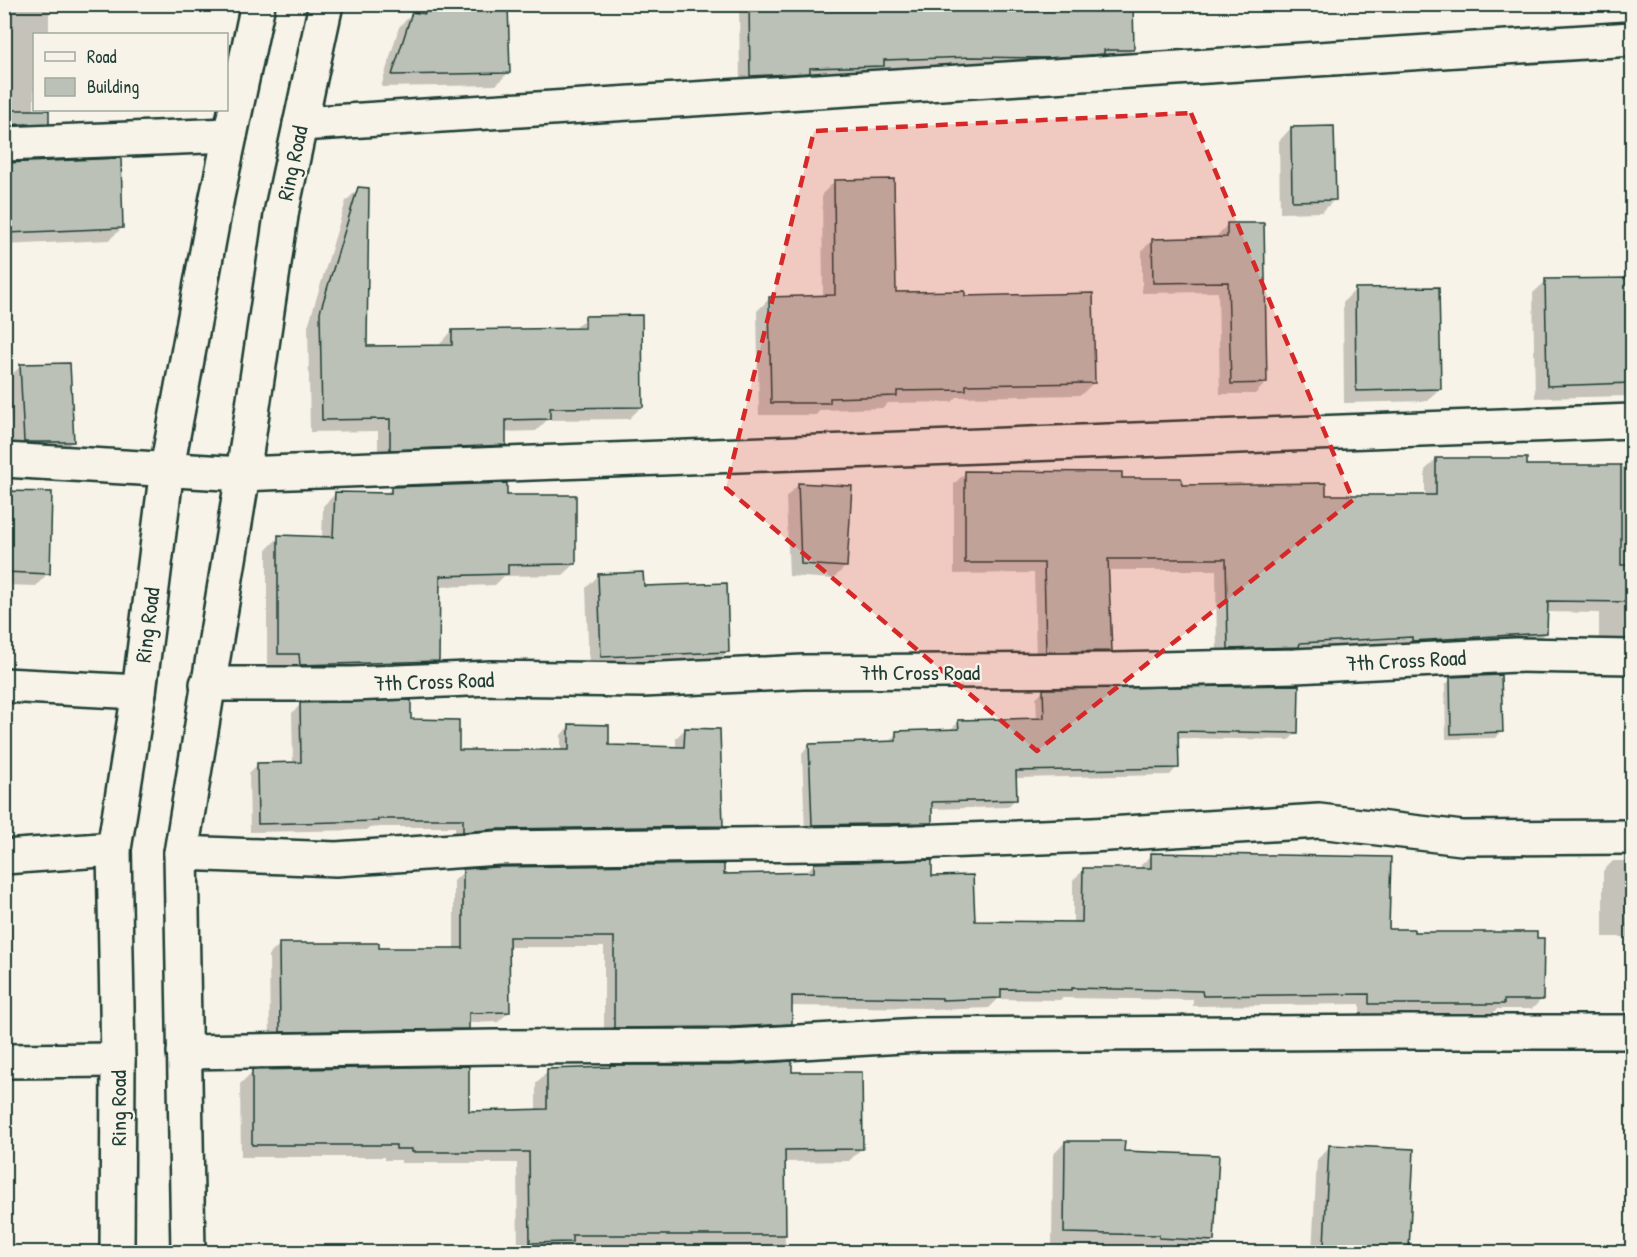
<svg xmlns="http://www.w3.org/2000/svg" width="1637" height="1257" viewBox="0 0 1637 1257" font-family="'Patrick Hand',sans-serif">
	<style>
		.shadow { fill: #0003 }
		.building { fill: #bbc1b6; stroke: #1f3d34; stroke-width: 1.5 }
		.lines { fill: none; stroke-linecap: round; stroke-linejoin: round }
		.minor-casing { stroke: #1f3d34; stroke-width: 38 }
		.secondary-casing { stroke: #1f3d34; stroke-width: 38 }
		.minor { stroke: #f7f3e8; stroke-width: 33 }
		.secondary { stroke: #f7f3e8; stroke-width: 33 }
		.marked { fill: #d62828; fill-opacity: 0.2; stroke: #d62828; stroke-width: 4.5; stroke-dasharray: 12 8; stroke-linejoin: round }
		.labels { text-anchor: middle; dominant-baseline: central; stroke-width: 4.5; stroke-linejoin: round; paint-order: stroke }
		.street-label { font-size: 22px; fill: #1f3d34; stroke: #f7f3e8 }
	</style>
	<rect width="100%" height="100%" fill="#f7f3e8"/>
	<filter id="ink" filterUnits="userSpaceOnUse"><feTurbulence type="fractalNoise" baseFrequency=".0167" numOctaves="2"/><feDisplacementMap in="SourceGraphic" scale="12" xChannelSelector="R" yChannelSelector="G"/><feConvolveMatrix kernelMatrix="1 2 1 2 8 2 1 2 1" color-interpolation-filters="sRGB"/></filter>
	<g filter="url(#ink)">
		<g class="shadow">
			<path d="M4 4H179L49 8V34H34V110H48L47 123 35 135 4 137Z"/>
			<path d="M419 4H507L509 72 496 85 381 87 399 27 412 14 417 15 419 13Z"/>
			<path d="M739 4H1131L1132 50 1122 60 879 70 872 76 740 86Z"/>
			<path d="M1291 128 1334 200 1322 212 1280 213 1279 141Z"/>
			<path d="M119 160 122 228 109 240 4 245V164Z"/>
			<path d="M834 182 895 294 963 298 1093 383 1081 395 957 397 952 402 888 403 883 408 820 410 816 415H759L757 311 770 298 823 297 822 194Z"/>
			<path d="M359 188 366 348 440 347V344L452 331 574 329 586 318 642 406 629 419 547 420 536 431 505 432V445L492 457 378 462V431L310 432 308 326 346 201Z"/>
			<path d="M1227 225 1266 383 1255 394H1220L1218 292 1142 293V251L1152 240 1217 239V236Z"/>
			<path d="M1632 277V396L1535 398 1533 293 1546 281 1613 280 1615 278Z"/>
			<path d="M1355 290 1440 388 1427 401 1344 403 1343 302Z"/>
			<path d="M21 366 73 441 60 454H12L8 378Z"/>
			<path d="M1436 459 1525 467H1632V643H1599V613L1547 612 1546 633 1535 644 1217 659 1216 570H1107L1111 651 1100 662H1036L1034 573 954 574V484L965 473 1121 479 1180 486 1324 497H1425V470Z"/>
			<path d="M799 484 845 567 833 579 789 576 786 497Z"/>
			<path d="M391 489 506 497 575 564 563 575 504 576 495 585 438 587 437 661 426 673 288 676V666L267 665V549L279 537 322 538 323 506 335 494 385 495Z"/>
			<path d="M4 491H51L48 573 36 586 4 585Z"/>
			<path d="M599 575 642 588 728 651 715 664 589 669 586 588Z"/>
			<path d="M1451 679 1501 732 1495 738 1446 739 1445 685Z"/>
			<path d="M1043 691 1296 733 1289 740 1176 738 1177 767 1170 775 1015 778V799L1008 807 930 809V822L923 830 805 832 802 753 809 745 889 742 897 732 951 729 959 722 1037 720 1036 698Z"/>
			<path d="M301 704 409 720 458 751H561V735L570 725 608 746 676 748V738L685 729 721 826 712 835 455 840V827H381L369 828 367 830 250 832 249 773 258 764H293L292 713Z"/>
			<path d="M1152 855 1388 931 1412 934 1542 999 1532 1009H1497L1492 1014H1360V1004L1193 1006V1000L1062 998 1060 1000 998 999 989 1008 932 1010V1008L791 1006V1023L780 1033 604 1037V947H508L509 1012 498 1022 467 1023V1028L457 1038 270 1041 269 955 280 944 378 950H454V881L464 871 723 875 804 874 814 864 930 877 973 922 1073 924V880L1084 870H1141V865Z"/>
			<path d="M1613 861H1632V937H1603V871Z"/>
			<path d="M4 877H11L13 953 4 961Z"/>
			<path d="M253 1071 467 1113 536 1111V1083L548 1071 791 1073 861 1149 849 1161 784 1162 785 1252H634V1247H566L560 1252H518L517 1163H401V1160H384V1157H241L240 1084Z"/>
			<path d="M1065 1142 1123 1152 1213 1240 1200 1252 1147 1250V1247L1052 1245 1053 1155Z"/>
			<path d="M1329 1147 1408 1248 1403 1252H1312L1317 1160Z"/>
		</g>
		<g class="building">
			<path d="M508 4 510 73 392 75 412 12 425 14V5Z"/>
			<path d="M749 4H1133L1134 50H1104V54L1047 58 972 57 884 60V66L810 68V73L750 76Z"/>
			<path d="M4 110H49V123L4 125Z"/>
			<path d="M1334 126 1336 200 1292 201 1291 127Z"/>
			<path d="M121 158 123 228 8 233 5 163Z"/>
			<path d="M894 179 896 292 965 291V296L1093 293 1095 383 966 385V390L897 391V396L830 398V403H771L769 297 835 295 834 180Z"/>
			<path d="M358 187 369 188 367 346 452 345V330L585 328V316L642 315 643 407 550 408V419L506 420V445L390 450V419L322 420 320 312Z"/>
			<path d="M1227 223H1264L1267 383 1231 384 1228 282 1153 283 1152 239 1227 237Z"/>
			<path d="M1632 278V383L1547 386 1545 279Z"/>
			<path d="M1439 287 1441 389 1356 391 1355 288Z"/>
			<path d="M70 363 74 442H24L20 364Z"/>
			<path d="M1436 458H1527V465H1621V565H1632V602L1548 601 1547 633 1412 641V637L1300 643 1299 647 1228 649 1226 559H1108L1112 651 1046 652 1044 563H965V471L1122 472V478H1181L1182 485 1326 483V495H1436Z"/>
			<path d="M507 483V495H576V564L508 565V574L440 576 439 661 300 665 299 654H278V535L333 537 335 492 391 493V487Z"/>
			<path d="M798 483 852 486 847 567 801 564Z"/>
			<path d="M4 491 52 492 50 574 4 572Z"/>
			<path d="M643 572 644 586 727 583 729 652 601 657 598 574Z"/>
			<path d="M1501 675 1503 732 1451 734 1450 677Z"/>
			<path d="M1299 685 1298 733 1178 731 1179 768 1016 771 1017 800 932 802V823L812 825 809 744 896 741V731L959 729 958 720 1044 718 1043 689Z"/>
			<path d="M411 700V719L459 720V750H569V724L609 725V745L684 747 685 728 720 729 723 826 498 829 463 832V819H378V821L258 824 257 763 301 762 300 703Z"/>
			<path d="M1151 853 1391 857 1389 929H1414V932H1537V938H1544L1543 1000H1504V1004H1369V994L1203 996 1202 991 1072 988V990L1001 989V998L942 1000V998L792 996V1024L730 1027 614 1028V937H509L510 1012 469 1013V1029L280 1032 279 943H379V948H463V869L499 867 724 864V874L814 872V863L932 860V876L973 875 975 921 1082 922 1083 868H1151Z"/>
			<path d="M792 1061V1072H862L863 1149 785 1150 786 1235H572V1242L530 1243 529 1152H412V1149H396V1145H252V1070L469 1066V1111L547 1109V1069L610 1067V1065H731Z"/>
			<path d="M1065 1141H1125L1124 1151 1219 1155 1214 1241 1159 1238V1235L1064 1233Z"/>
			<path d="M1329 1145 1414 1149 1409 1249 1324 1245Z"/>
		</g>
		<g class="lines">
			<g class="minor-casing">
				<g id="minor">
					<path d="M300 124 1632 39"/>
					<path d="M4 144 230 135"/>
					<path d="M4 460 243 474 1632 421"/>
					<path d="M207 684H352L491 678 643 680 803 672 1114 670 1295 666 1516 655 1632 657"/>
					<path d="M4 685 139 692"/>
					<path d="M181 853 336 859 498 848 891 843 1092 835 1319 821 1462 838 1632 837"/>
					<path d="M4 857 114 849"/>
					<path d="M184 1052 495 1047 731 1046 920 1035 1405 1032H1632"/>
					<path d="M4 1061 118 1060"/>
				</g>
			</g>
			<g class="secondary-casing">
				<g id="secondary">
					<path d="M117 1252 118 1060 114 849 139 692 167 468 217 197 258 4"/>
					<path d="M188 1252 181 853 243 474 282 209 326 4"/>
				</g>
			</g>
			<use href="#minor" class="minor"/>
			<use href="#secondary" class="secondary"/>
		</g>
	</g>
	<path class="marked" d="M1191 113 1353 500 1037 751 726 488 814 131Z"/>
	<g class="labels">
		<g class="street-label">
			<text transform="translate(292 163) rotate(-78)">Ring Road</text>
			<text transform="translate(147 625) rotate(-83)">Ring Road</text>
			<text transform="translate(1406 660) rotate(-3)">7th Cross Road</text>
			<text x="920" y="672">7th Cross Road</text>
			<text transform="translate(434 681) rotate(-2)">7th Cross Road</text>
			<text transform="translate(118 1108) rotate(-90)">Ring Road</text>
		</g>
	</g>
	<rect width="1637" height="1257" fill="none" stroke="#f7f3e8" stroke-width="24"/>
	<rect x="12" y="12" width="1613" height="1233" fill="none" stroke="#1f3d34" stroke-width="2" filter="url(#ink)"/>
	<rect x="33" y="33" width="195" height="78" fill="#f7f3e8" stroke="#a1aaa0" stroke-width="1.5"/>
	<rect x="45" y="52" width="30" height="9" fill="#f7f3e8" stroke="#a1aaa0" stroke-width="1.5"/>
	<text x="87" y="63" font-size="18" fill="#1f3d34">Road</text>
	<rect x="45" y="78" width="30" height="18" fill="#bbc1b6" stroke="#a1aaa0" stroke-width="1.5"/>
	<text x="87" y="93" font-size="18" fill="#1f3d34">Building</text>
</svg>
